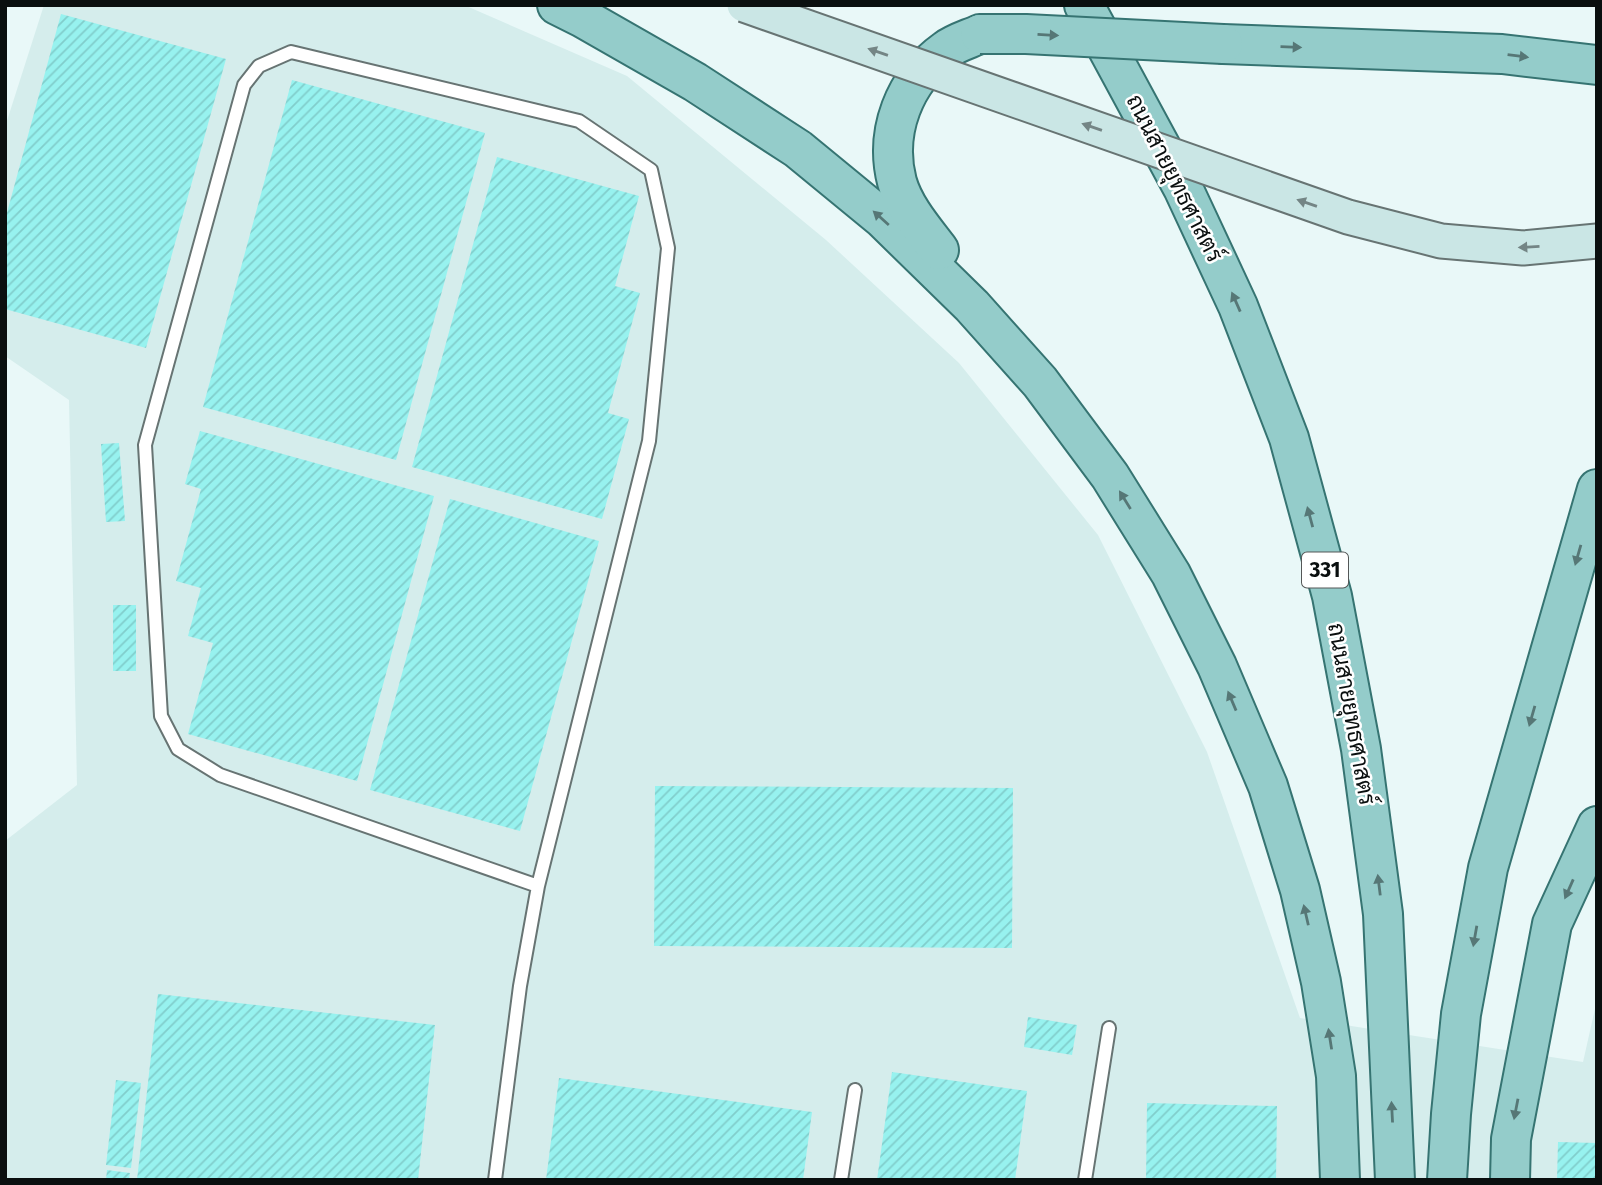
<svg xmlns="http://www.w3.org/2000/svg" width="1602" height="1185" viewBox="0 0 1602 1185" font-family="'Fira Sans',Sarabun,sans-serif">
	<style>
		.built { fill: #d5edec }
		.building { fill: url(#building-hatch) }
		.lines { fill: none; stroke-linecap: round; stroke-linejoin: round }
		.lane-casing { stroke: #677473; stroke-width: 16 }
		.primary-casing { stroke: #367472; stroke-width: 42 }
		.lane { stroke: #fff; stroke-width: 12 }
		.primary { stroke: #94ccca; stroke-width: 38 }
		.secondary-bridge-casing { stroke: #677473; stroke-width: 37; stroke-linecap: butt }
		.primary-bridge-casing { stroke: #367472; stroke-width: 42; stroke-linecap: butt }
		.secondary-bridge { stroke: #cae6e5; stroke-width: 33 }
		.primary-bridge { stroke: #94ccca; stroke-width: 38 }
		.oneway { fill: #567776 }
		.oneway2 { fill: #748585 }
		.labels { text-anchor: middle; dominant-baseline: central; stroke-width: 5; stroke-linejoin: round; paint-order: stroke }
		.shield { fill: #fff; stroke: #545757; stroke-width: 2 }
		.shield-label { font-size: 21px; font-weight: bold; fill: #0a0f0f }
		.street-label { font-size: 23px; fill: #0a0f0f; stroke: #fff }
	</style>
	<defs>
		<pattern id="building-hatch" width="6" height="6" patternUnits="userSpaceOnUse" patternTransform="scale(1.75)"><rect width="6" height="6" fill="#97f2ef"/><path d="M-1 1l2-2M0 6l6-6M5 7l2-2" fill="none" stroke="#81cecc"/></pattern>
	</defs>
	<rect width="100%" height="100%" fill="#e9f8f8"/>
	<path class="built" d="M44 5H464L627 76 826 240 959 363 1098 535 1207 752 1300 1018 1583 1062 1597 1000V1180H5V841L77 785 69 400 5 356V127Z"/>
	<g class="building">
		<path d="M61 14 226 59 146 348 5 309V220Z"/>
		<path d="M292 80 485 133 396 460 203 407Z"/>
		<path d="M497 157 639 196 615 286 640 293 608 413 629 419 602 519 412 467Z"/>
		<path d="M200 431 434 496 357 781 188 734 213 643 188 636 201 588 176 581 201 489 185 484Z"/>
		<path d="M119 443 125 521 106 522 101 444Z"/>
		<path d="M450 499 599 541 520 831 370 790Z"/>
		<rect x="113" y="605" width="23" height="66"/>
		<path d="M655 786 1013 788 1012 948 654 946Z"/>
		<path d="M158 994 435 1025 418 1180H137Z"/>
		<path d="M1028 1017 1077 1025 1072 1055 1024 1047Z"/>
		<path d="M892 1072 1027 1091 1015 1180H877Z"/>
		<path d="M559 1078 812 1112 803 1180H546Z"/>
		<path d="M116 1080 141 1083 131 1168 106 1165Z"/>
		<path d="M1147 1103 1277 1106 1276 1180H1146Z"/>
		<path d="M1558 1142 1597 1143V1180H1557Z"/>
		<path d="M107 1170 130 1173 129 1180H106Z"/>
	</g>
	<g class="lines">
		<g class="lane-casing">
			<g id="lane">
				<path d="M495 1180 520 986 538 886 649 441 668 248 651 170 579 121 291 52 259 66 244 85 145 445 161 716 178 749 220 775 538 886"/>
				<path d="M841 1180 855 1090"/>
				<path d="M1085 1180 1109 1028"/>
			</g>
		</g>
		<g class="primary-casing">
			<g id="primary">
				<path d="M557 5 583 18 695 82 798 149 882 218 972 306 1040 382 1110 476 1171 574 1217 666 1268 786 1300 890 1321 982 1336 1076 1340 1180"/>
				<path d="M1084 5 1183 188 1238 306 1289 438 1332 596 1361 749 1383 914 1395 1180"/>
				<path d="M1223 44 1502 54 1597 65"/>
				<path d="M939 250C923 229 904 207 897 182 884 132 904 80 946 50 955 43 969 39 980 34"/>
				<path d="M1447 1180 1451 1114 1461 1014 1488 868 1597 489"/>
				<path d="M1510 1180 1511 1139 1552 924 1597 826"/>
			</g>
		</g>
		<use href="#lane" class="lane"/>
		<use href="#primary" class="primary"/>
		<g class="secondary-bridge-casing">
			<path id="secondary-bridge" d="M744 5 1348 217 1441 241 1523 248 1597 241"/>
		</g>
		<g class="primary-bridge-casing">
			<path id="primary-bridge" d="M980 34H1026L1223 44"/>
		</g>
		<use href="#secondary-bridge" class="secondary-bridge"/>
		<use href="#primary-bridge" class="primary-bridge"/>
	</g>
	<defs><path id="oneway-solid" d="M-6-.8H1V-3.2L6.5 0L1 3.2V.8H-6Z" transform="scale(1.75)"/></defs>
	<g class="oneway">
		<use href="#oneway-solid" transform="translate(1048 35) rotate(3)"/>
		<use href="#oneway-solid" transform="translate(1291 47) rotate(2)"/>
		<use href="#oneway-solid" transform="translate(1518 56) rotate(7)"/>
		<use href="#oneway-solid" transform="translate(881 218) rotate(-138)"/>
		<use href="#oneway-solid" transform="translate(1236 302) rotate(-114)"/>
		<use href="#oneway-solid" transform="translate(1125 500) rotate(-122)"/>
		<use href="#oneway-solid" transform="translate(1310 517) rotate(-105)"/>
		<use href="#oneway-solid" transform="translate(1578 555) rotate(106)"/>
		<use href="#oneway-solid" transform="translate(1232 701) rotate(-113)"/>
		<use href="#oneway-solid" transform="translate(1532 716) rotate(106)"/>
		<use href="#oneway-solid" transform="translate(1379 885) rotate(-97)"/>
		<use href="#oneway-solid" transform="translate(1569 889) rotate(114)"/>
		<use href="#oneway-solid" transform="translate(1306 915) rotate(-103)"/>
		<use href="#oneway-solid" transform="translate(1475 936) rotate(100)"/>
		<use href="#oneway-solid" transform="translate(1330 1039) rotate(-99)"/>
		<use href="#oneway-solid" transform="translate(1516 1109) rotate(101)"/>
		<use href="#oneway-solid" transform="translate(1392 1112) rotate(-93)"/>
	</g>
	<g class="oneway2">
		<use href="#oneway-solid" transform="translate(878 52) rotate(-161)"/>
		<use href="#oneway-solid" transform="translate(1092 127) rotate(-161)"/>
		<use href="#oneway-solid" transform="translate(1307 203) rotate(-161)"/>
		<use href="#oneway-solid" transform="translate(1529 247) rotate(177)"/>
	</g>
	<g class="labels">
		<rect class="shield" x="1302" y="552.5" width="46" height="35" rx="5"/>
		<g class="shield-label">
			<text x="1325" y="570">331</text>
		</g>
		<g class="street-label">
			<text transform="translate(1175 178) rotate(63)">ถนนสายยุทธศาสตร์</text>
			<text transform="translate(1352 714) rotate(80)">ถนนสายยุทธศาสตร์</text>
		</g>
	</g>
	<rect width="1602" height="1185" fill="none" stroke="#0a0f0f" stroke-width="14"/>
</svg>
